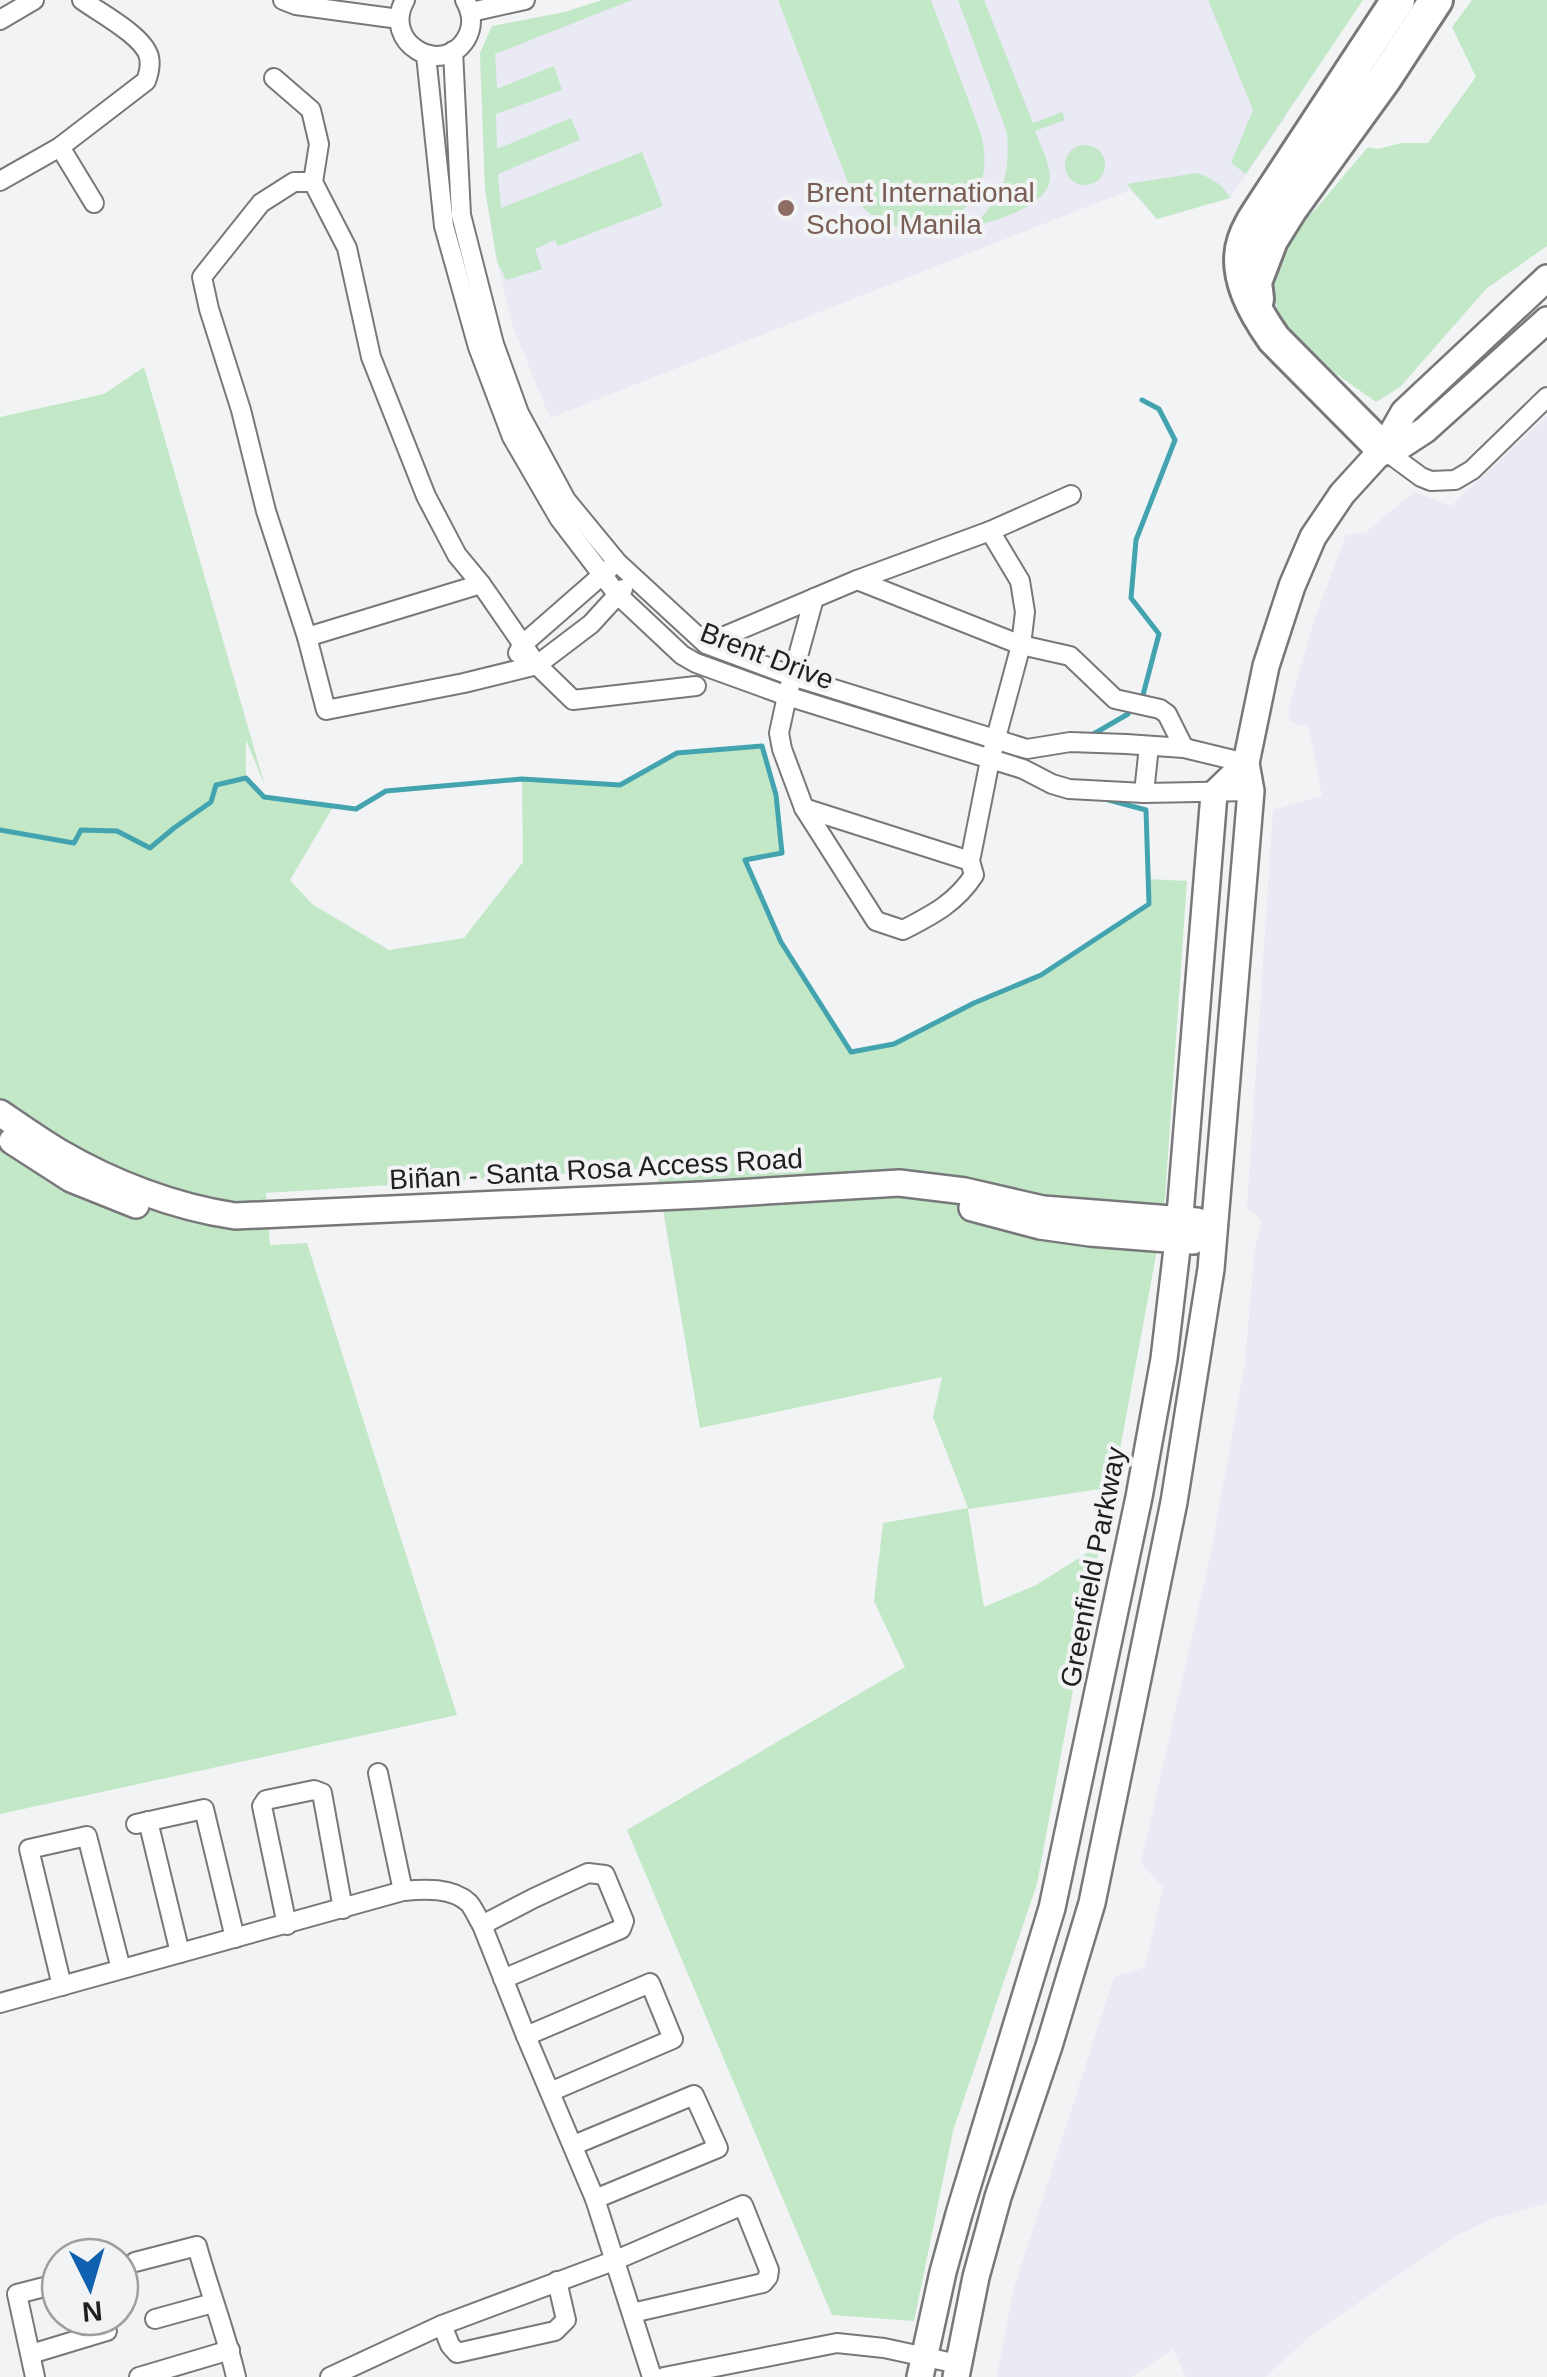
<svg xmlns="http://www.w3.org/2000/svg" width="1547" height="2377" viewBox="0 0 1547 2377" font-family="Arial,sans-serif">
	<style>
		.built { fill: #e9eaf3 }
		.green { fill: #c2e8c8 }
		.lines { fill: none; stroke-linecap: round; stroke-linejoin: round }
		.stream { stroke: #43a4af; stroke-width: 5 }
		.minor-casing { stroke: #78787a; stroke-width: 22 }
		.secondary-casing { stroke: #78787a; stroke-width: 30 }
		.motorway-casing { stroke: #78787a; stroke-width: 38 }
		.minor { stroke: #fff; stroke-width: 18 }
		.secondary { stroke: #fff; stroke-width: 25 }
		.motorway { stroke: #fff; stroke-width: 32 }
		.education-dot { fill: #8d6e63; stroke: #f2f3f4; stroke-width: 4 }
		.labels { text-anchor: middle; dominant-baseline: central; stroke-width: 8; stroke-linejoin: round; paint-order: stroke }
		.education-label { font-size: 28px; fill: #785e54; stroke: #f2f3f4; text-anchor: start }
		.street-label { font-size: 28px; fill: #1f1f20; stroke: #f2f3f4 }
	</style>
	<rect width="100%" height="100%" fill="#f2f3f4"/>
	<g class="built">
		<path d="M602 0H1234L1285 118 1230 198 1157 219 1130 190 550 418 513 327 497 261 485 189 480 53 492 26 565 12Z"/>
		<path d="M1547 416V2203L1491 2219 1456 2236 1315 2332 1265 2377H1186L1173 2349 1131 2377H997L1013 2291 1114 1977 1145 1967 1163 1887 1141 1863 1212 1548 1245 1362 1255 1247 1262 1220 1247 1208 1273 810 1322 796 1308 724 1300 726 1290 721 1288 711 1314 621 1346 535 1365 533 1414 492 1451 506Z"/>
	</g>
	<g class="green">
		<path d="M602 0H632L495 54 497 89 554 66 562 90 496 114 497 149 571 118 580 140 498 174 501 208 642 152 663 206 558 246 555 240 535 249 542 269 506 280 497 261 485 189 480 53 492 26 565 12Z"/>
		<path d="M778 0H931L981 134C986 155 987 176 975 195 951 235 890 240 860 204 855 198 852 190 848 183Z"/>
		<path d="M958 0H984L1033 123 1062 112 1065 120 1035 131C1040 145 1050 163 1050 178 1048 208 995 219 971 228 1003 198 1010 176 1007 133Z"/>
		<path d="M1208 0H1363L1246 174 1231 163 1253 110Z"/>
		<path d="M1472 0H1547V246L1486 289 1400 387 1376 402 1308 354 1280 319 1272 289V267L1291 232 1314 211 1368 147 1378 149 1401 143H1428L1476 77 1452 27Z"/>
		<circle cx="1085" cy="165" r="20"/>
		<path d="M1197 173C1213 179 1221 183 1230 198L1157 219 1127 184Z"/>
		<path d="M144 367 265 786 246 740V778L264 797 333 807 290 880 312 904 389 950 464 938 523 862 522 779 620 785 677 753 762 746 776 795 782 853 745 860 781 942 851 1052 894 1044 974 1003 1041 975 1149 904 1148 879 1187 881 1164 1212 1113 1487 968 1509 984 1607 1036 1585 1100 1545 1037 1884 953 2131 914 2321 832 2315 627 1830 905 1667 874 1601 883 1523 968 1508 933 1417 942 1377 700 1428 656 1168 266 1193 270 1245 307 1243 457 1715 0 1814V417L104 394Z"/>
	</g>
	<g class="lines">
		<g class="stream">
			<path d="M1142 400 1159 409 1175 440 1136 540 1131 598 1159 634 1143 695"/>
			<path d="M1090 736 1128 714"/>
			<path d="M0 830 74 843 81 830 117 831 150 848 174 828 211 802 216 785 246 778 264 797 356 809 386 791 522 779 620 785 677 753 762 746 776 795 782 853 745 860 781 942 851 1052 894 1044 974 1003 1041 975 1149 904 1146 810 1105 799"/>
		</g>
		<g class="minor-casing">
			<g id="minor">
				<path d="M283 0 296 5 399 19"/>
				<path d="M405 0C381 43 442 78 466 39 474 25 472 13 465 0"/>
				<path d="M471 12 525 0"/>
				<path d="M0 20 34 0"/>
				<path d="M453 51 461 215 494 344 519 413 566 500 617 562 706 644 792 676 1027 749 1070 742 1126 744 1184 748 1246 763"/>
				<path d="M426 55 444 226 478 347 512 437 559 518 617 594 682 655 696 663 787 696 1023 769 1052 784 1069 789 1144 793 1251 791"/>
				<path d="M274 78 311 110 319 144 313 182 347 248 371 357 426 496 457 555 481 584 307 637"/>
				<path d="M60 147 94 203"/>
				<path d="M0 181 60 147 146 81C149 73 151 66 149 57 144 36 100 13 82 0"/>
				<path d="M313 182H294L261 203 202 277 209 309 241 410 266 511 307 637 326 710 464 683 537 665 591 624 623 589"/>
				<path d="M1383 449 1421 477 1431 481 1455 480 1472 470 1547 397"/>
				<path d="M857 580 1021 645 1070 656 1115 699 1160 709 1167 714 1184 748"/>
				<path d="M481 584 537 665 573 700 696 686"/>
				<path d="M814 598 787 696 779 733 782 749 804 808 876 921 903 930C932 915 956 903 974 875L970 861 990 760 1021 645 1025 612 1020 581 990 531"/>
				<path d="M706 644 857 580 990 531 1071 495"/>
				<path d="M518 653 522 645 609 569"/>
				<path d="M1144 793 1149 746"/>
				<path d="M804 808 970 861"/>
				<path d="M378 1773 403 1891"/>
				<path d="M148 1821 180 1953"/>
				<path d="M136 1824 204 1809 235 1938"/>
				<path d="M287 1925 262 1806 266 1800 314 1790 322 1793 343 1909"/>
				<path d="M503 1979 621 1929 624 1921 605 1875 588 1873 534 1898 482 1925 526 2036 595 2199 652 2377"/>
				<path d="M62 1986 29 1849 87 1836 121 1969"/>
				<path d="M0 2003 403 1891C424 1889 452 1887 469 1903 474 1909 478 1919 482 1925"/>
				<path d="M526 2036 650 1983 673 2039 550 2092"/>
				<path d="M574 2145 694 2095 718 2148 595 2199"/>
				<path d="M135 2262 197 2246C209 2290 226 2333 236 2377"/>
				<path d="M155 2319 213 2303"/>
				<path d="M442 2325 450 2345 457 2353 555 2331 566 2320 557 2281"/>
				<path d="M31 2354 107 2331"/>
				<path d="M35 2377 17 2294 60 2283"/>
				<path d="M139 2377 230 2350"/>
				<path d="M330 2377 442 2325 616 2260 743 2205 769 2270 768 2277 763 2283 632 2313"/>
				<path d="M664 2377 837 2343 884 2348 958 2364"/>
			</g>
		</g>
		<g class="secondary-casing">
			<g id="secondary">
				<path d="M1383 449 1402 445 1425 430 1547 320"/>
				<path d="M0 1113C19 1126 39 1140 59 1152 112 1183 174 1207 235 1216L701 1195 899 1183 965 1191 1043 1209 1197 1221"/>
				<path d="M12 1141 71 1179 136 1205"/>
				<path d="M972 1208 1040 1226 1090 1233 1193 1241"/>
				<path d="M920 2377 943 2272 959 2214 1052 1908 1139 1497 1164 1359 1178 1240 1214 794 1246 763"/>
				<path d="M956 2377 976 2277 998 2197 1049 2046 1092 1903 1174 1502 1211 1269 1251 791 1246 763 1266 666 1292 586 1313 537 1342 494 1383 449 1404 412 1547 278"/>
			</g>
		</g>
		<g class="motorway-casing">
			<g id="motorway">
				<path d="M1257 299 1255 282 1271 240 1291 208 1385 78 1436 0"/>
				<path d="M1383 449 1274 339C1255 312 1233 275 1244 241 1249 225 1259 212 1268 198L1398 0"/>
			</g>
		</g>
		<use href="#minor" class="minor"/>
		<use href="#secondary" class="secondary"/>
		<use href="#motorway" class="motorway"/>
	</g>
	<circle class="education-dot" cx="786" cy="208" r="10"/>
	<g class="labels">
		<g class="education-label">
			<text x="806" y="192">Brent International<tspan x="806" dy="32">School Manila</tspan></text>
		</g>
		<g class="street-label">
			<text transform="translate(767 656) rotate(21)">Brent Drive</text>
			<text transform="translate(596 1169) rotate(-3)">Biñan - Santa Rosa Access Road</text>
			<text transform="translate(1093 1567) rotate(-79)">Greenfield Parkway</text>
		</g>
	</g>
	<g transform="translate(90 2287) rotate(175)"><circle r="48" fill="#f2f3f4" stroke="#9e9e9f" stroke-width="2.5"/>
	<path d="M0-8L18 38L0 25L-18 38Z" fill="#0f61af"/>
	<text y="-15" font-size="28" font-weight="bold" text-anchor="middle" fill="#1f1f20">N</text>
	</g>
</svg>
